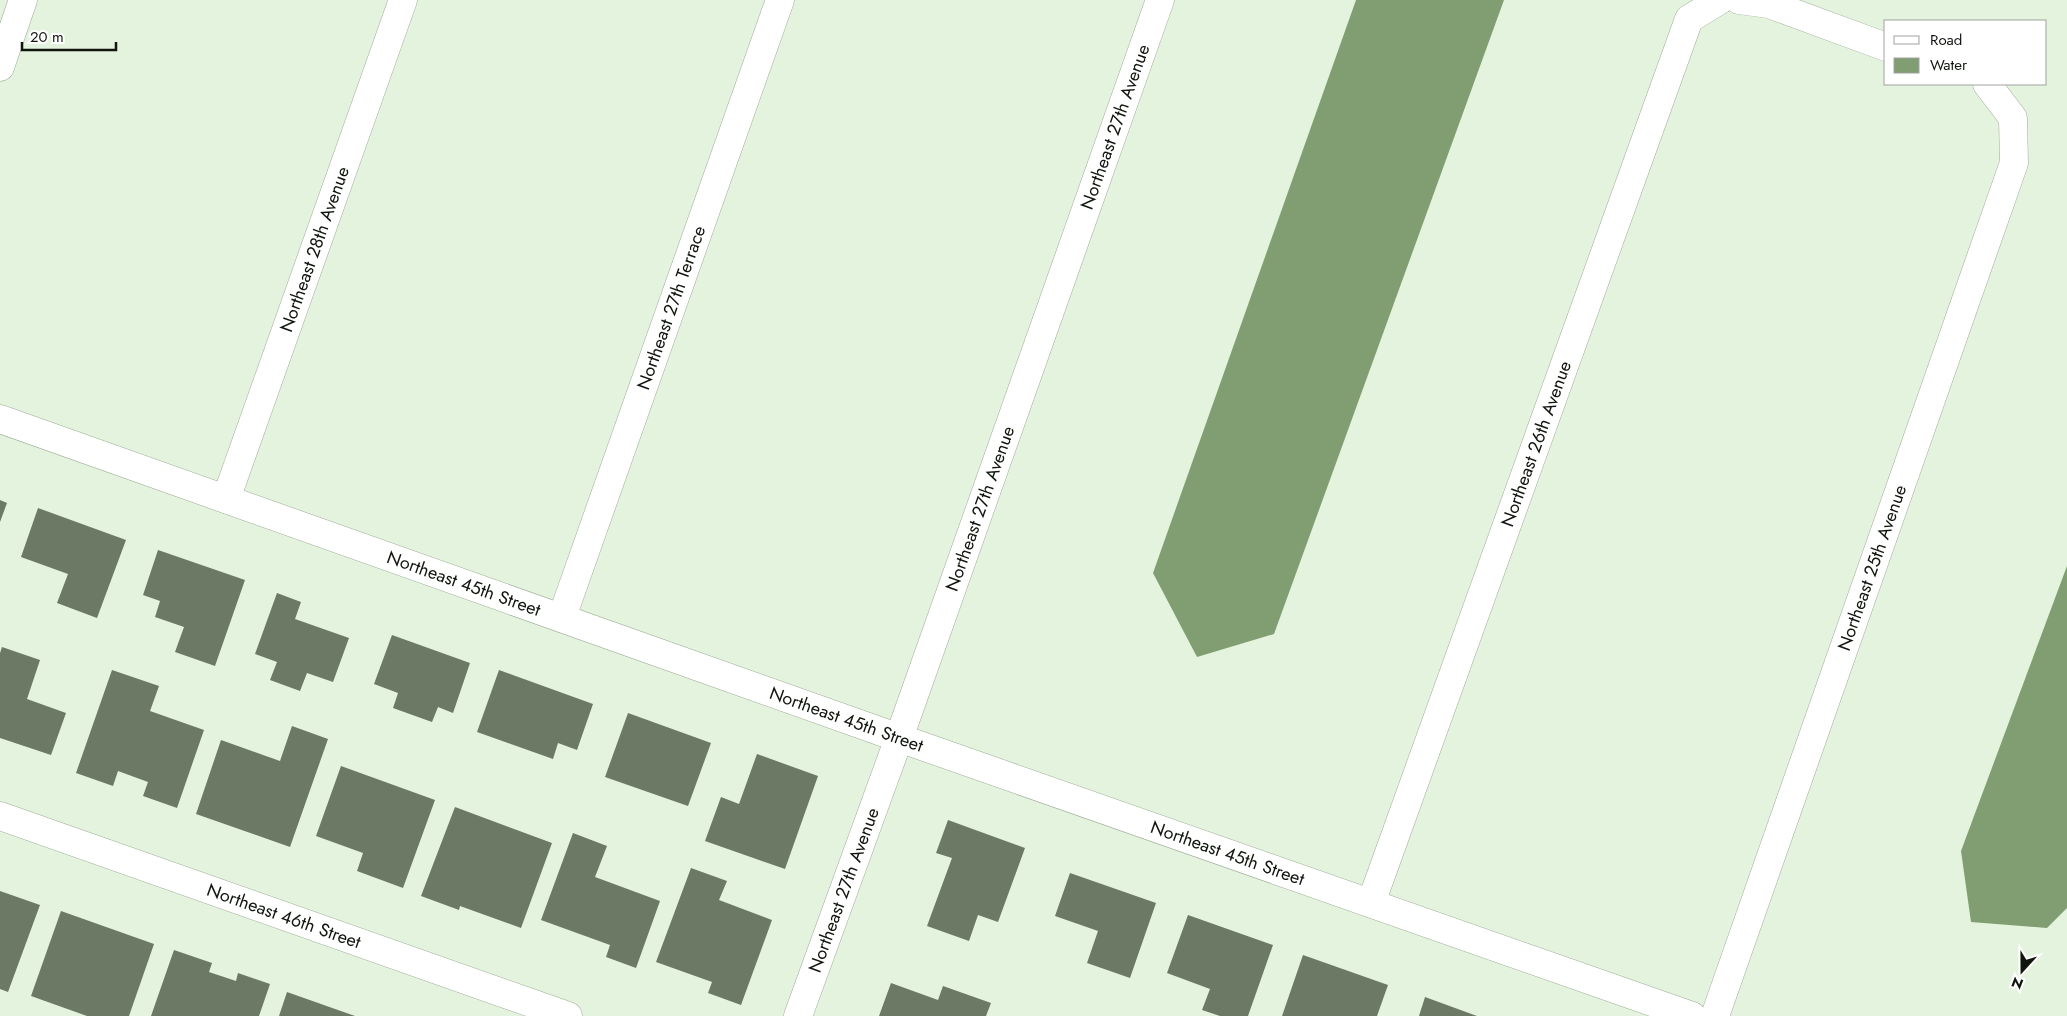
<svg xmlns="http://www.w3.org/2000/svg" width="2067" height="1016" viewBox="0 0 2067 1016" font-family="Jost,sans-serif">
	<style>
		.water { fill: #809e72 }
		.building { fill: #6b7965 }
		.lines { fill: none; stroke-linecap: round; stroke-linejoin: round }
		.minor-casing { stroke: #9fad98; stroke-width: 29 }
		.minor { stroke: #fff; stroke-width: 28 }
		.labels { text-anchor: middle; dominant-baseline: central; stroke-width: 5; stroke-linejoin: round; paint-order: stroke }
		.street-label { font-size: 18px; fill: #10150e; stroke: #fff }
	</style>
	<rect width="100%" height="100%" fill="#e4f3dd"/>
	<g class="water">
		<path d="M1356 0H1504L1274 634 1197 657 1153 573Z"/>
		<path d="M2067 566V908L2047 928 1971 922 1961 851Z"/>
	</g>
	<g class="building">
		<path d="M0 500 7 503 0 522Z"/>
		<path d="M38 508 126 540 97 618 57 603 68 574 21 557Z"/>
		<path d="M158 550 245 580 215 666 175 652 184 627 155 617 160 601 143 595Z"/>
		<path d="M277 593 301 602 295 619 349 638 333 682 307 673 300 691 270 680 277 662 255 654Z"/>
		<path d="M392 635 470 663 453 713 438 707 432 722 393 708 398 693 374 684Z"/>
		<path d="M2 647 40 660 27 699 66 713 51 755 0 738V653Z"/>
		<path d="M112 670 159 686 150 711 204 730 177 808 143 796 148 782 118 771 113 786 76 773Z"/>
		<path d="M499 670 593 704 577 750 558 743 553 759 477 732Z"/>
		<path d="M628 713 711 743 688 806 605 777Z"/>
		<path d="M292 726 328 739 290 847 196 814 221 740 280 761Z"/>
		<path d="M757 754 818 776 785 869 705 841 721 797 739 804Z"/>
		<path d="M341 766 435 800 403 888 357 871 363 853 316 836Z"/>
		<path d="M455 807 552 843 521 928 460 906 459 910 421 896Z"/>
		<path d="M948 820 1025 848 998 922 978 915 969 941 927 926 952 858 936 853Z"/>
		<path d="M573 833 607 846 595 877 660 901 636 968 606 957 610 945 541 920Z"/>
		<path d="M691 868 727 881 719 900 772 920 741 1005 708 993 712 982 656 962Z"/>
		<path d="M1070 873 1156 903 1130 978 1087 963 1098 931 1055 916Z"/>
		<path d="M0 891 40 905 8 992 0 989Z"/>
		<path d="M61 911 154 944 129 1016H87L31 996Z"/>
		<path d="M1188 915 1273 945 1248 1016H1220L1202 1010 1210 989 1167 973Z"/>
		<path d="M174 950 212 963 209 972 236 981 238 973 270 984 259 1016H151Z"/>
		<path d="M1303 955 1388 985 1377 1016H1282Z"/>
		<path d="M891 983 938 1000 943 986 991 1003 986 1016H879Z"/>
		<path d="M287 992 355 1016H279Z"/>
		<path d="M1425 997 1477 1016H1419Z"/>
	</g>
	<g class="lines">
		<g class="minor-casing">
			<g id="minor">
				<path d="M1739 0 1769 4 1886 47"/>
				<path d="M0 67 23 0"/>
				<path id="s1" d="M0 419 899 738 1692 1016"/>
				<path id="s2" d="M226 499 403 0"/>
				<path id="s3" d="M562 617 780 0"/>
				<path id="s4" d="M0 816 568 1016"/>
				<path id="s5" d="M1371 903 1689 19 1720 0"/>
				<path id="s6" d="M798 1016 899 738 1160 0"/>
				<path id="s7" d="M1715 1016 2014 163 2013 118 1987 84"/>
			</g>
		</g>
		<use href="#minor" class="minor"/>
	</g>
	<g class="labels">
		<g class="street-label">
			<text stroke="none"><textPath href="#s6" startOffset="944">Northeast 27th Avenue</textPath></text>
			<text stroke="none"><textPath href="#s2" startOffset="265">Northeast 28th Avenue</textPath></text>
			<text stroke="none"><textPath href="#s3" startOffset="328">Northeast 27th Terrace</textPath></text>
			<text stroke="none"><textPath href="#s5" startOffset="488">Northeast 26th Avenue</textPath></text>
			<text stroke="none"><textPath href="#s6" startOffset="539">Northeast 27th Avenue</textPath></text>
			<text stroke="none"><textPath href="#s7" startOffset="475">Northeast 25th Avenue</textPath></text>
			<text stroke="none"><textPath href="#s1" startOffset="492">Northeast 45th Street</textPath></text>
			<text stroke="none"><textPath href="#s1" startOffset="898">Northeast 45th Street</textPath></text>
			<text stroke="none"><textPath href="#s1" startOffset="1302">Northeast 45th Street</textPath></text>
			<text stroke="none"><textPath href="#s6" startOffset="134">Northeast 27th Avenue</textPath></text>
			<text stroke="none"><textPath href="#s4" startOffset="301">Northeast 46th Street</textPath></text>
		</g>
	</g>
	<rect x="1884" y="20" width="162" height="65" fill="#ffffff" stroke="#9fa19f"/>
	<rect x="1894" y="36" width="25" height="8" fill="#ffffff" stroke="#9fa19f"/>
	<text x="1930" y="45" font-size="15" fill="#10150e">Road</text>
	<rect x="1894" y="58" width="25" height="15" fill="#809e72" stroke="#9fa19f"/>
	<text x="1930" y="70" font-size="15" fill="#10150e">Water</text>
	<g transform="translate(2022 971) rotate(201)" stroke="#ffffff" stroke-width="4" paint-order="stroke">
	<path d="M0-4L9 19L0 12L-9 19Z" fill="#10150e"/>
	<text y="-8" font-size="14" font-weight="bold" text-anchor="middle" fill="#10150e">N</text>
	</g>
	<path d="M22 42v8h94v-8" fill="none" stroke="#10150e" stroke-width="2.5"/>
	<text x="30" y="42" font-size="15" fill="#10150e" stroke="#ffffff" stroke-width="4" paint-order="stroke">20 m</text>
</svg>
